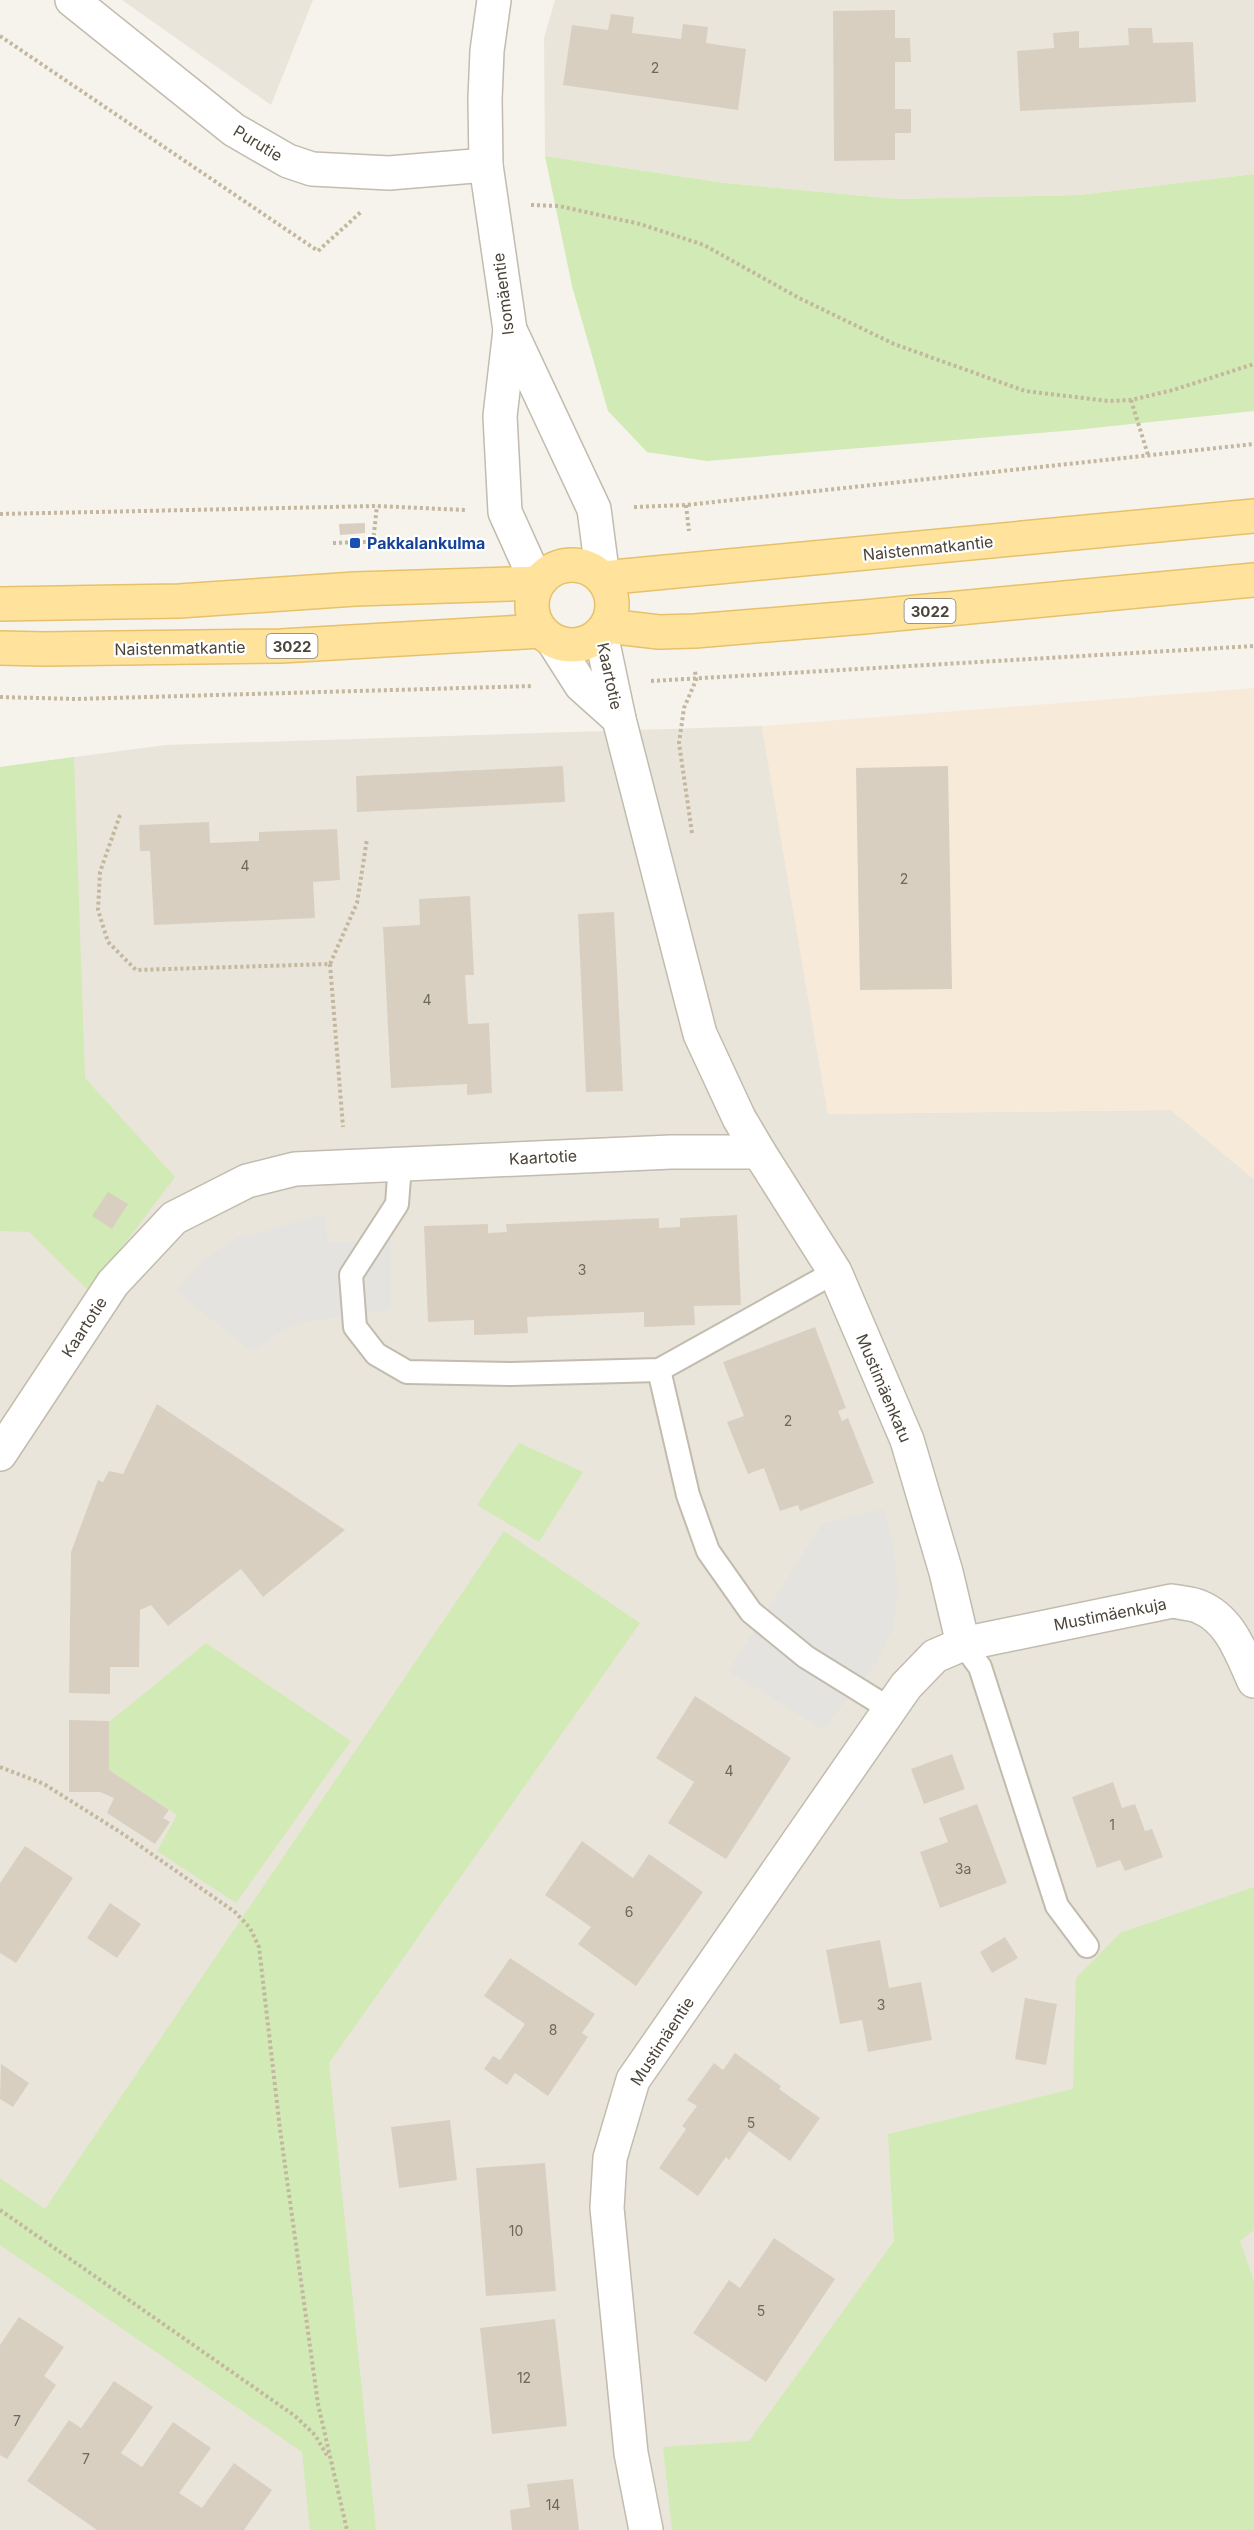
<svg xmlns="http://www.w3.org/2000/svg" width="1254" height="2530" viewBox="0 0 1254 2530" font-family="Inter,sans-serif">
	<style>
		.residential { fill: #eae5da }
		.commercial { fill: #f7ead8 }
		.green { fill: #d2eab5 }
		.parking { fill: #e5e3e0 }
		.building { fill: #d8cfc1 }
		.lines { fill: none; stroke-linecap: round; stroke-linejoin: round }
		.service-casing { stroke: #c2bbae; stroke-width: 26 }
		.minor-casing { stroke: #c2bbae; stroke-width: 36 }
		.primary-casing { stroke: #e6c16a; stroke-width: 36 }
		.path { stroke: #c4b79f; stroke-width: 4; stroke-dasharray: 3 3; stroke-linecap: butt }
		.service { stroke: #fff; stroke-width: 22 }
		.minor { stroke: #fff; stroke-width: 33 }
		.primary { stroke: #ffe39c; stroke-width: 33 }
		.transit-dot { fill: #1a4fb4; stroke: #fff; stroke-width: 2 }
		.labels { text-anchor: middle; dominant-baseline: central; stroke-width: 4.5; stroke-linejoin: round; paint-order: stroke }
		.number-label { font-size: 14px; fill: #6e675b }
		.shield { fill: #fff; stroke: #817c74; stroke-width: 1.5 }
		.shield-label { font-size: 15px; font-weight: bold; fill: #4b4439 }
		.street-label { font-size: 16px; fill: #4b4439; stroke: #fff }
		.transit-label { font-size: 16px; font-weight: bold; fill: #164399; stroke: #fff; text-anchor: start }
	</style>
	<rect width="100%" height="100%" fill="#f6f3ec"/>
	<g class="residential">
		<path d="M122 0H313L271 105Z"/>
		<path d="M555 0H1254V174L1079 195 898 199 725 183 545 156 544 38Z"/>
		<path d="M762 726 828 1114 1171 1110 1254 1179V2530H0V767L165 745Z"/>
	</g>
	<path class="commercial" d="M1254 688V1179L1171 1110 828 1114 762 726Z"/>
	<g class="green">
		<path d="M545 156 725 183 898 199 1079 195 1254 174V411L1075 430 707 461 647 452 608 411 572 286Z"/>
		<path d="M74 757 85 1078 175 1177 89 1291 29 1232 0 1231V767Z"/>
		<path d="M519 1443 583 1472 539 1542 477 1505Z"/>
		<path d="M504 1531 640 1623 329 2063 376 2530H310L302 2452 0 2245V2178L45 2209Z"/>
		<path d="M206 1643 351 1741 236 1903 157 1851 177 1815 109 1770V1722Z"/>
		<path d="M1254 1887V2230L1240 2241 1254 2281V2530H672L663 2447 749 2441 894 2241 888 2134 1073 2089 1076 1978 1120 1933Z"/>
	</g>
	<g class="parking">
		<path d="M325 1214 328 1243 391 1239V1310L303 1322 281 1332 252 1352 175 1291 203 1260 239 1237Z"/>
		<path d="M883 1509 893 1540 898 1590 894 1626 877 1662 823 1730 728 1671 822 1524Z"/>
	</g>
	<g class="building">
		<path d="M895 10V38H910L911 62H895V109H911V133H895V160L834 161 833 11Z"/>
		<path d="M611 14 634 17 632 33 681 39 683 24 708 27 706 43 746 49 738 110 563 85 572 25 608 30Z"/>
		<path d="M1128 28H1152L1153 43 1193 42 1196 102 1020 111 1017 51 1054 48 1053 33 1079 31V48L1129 45Z"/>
		<path d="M365 523V533L340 535 339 524Z"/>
		<path d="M563 766 565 802 357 812 356 776Z"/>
		<path d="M948 766 952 989 860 990 856 768Z"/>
		<path d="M209 822 210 843 259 841V832L337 829 340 880 313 882 315 918 154 925 150 851H140L139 825Z"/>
		<path d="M470 896 474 975H465L468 1024 489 1023 492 1093 467 1095V1084L391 1088 383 927 420 925 419 899Z"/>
		<path d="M614 912 623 1091 586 1092 578 914Z"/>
		<path d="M108 1192 128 1204 112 1229 92 1216Z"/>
		<path d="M737 1215 741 1305 694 1306 695 1325 644 1327V1312L527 1317 528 1333 474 1335V1320L428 1322 424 1226 488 1224V1233L507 1232 506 1224 659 1218V1228L680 1227V1218Z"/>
		<path d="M815 1327 846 1408 838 1411 842 1421 848 1418 874 1483 800 1511 798 1505 780 1511 764 1468 748 1474 727 1422 744 1416 723 1362Z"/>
		<path d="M157 1404 345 1530 263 1597 241 1569 168 1626 151 1605 140 1610 139 1667H110V1694L69 1693 71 1552 98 1480 103 1482 109 1471 123 1474Z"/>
		<path d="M695 1696 791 1758 726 1859 668 1823 694 1782 656 1758Z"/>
		<path d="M69 1720 109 1721V1770L169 1810 163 1818 170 1822 155 1844 107 1813 114 1798 100 1792H69Z"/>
		<path d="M952 1754 965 1789 924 1804 911 1769Z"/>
		<path d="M1113 1782 1122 1808 1135 1804 1145 1831 1152 1829 1163 1857 1125 1871 1120 1860 1097 1868 1072 1797Z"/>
		<path d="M977 1804 1007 1883 940 1908 920 1852 948 1842 939 1818Z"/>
		<path d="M582 1841 633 1878 649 1854 703 1892 636 1986 578 1944 591 1927 545 1895Z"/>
		<path d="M25 1846 73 1878 16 1963 0 1953V1883Z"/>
		<path d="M110 1903 141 1924 117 1958 87 1938Z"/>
		<path d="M1005 1937 1018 1958 992 1973 980 1952Z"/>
		<path d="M880 1940 889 1988 921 1982 932 2040 868 2052 862 2020 840 2024 826 1950Z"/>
		<path d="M510 1958 595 2014 582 2033 588 2037 548 2096 515 2073 507 2085 484 2069 493 2056 500 2060 525 2024 484 1996Z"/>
		<path d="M1025 1998 1057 2004 1046 2065 1015 2059Z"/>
		<path d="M735 2053 781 2086 779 2089 820 2118 790 2161 749 2131 729 2160 726 2157 698 2196 659 2168 686 2129 682 2126 697 2106 687 2100 714 2063 723 2070Z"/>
		<path d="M1 2064 29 2083 13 2107 0 2099Z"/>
		<path d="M450 2120 457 2180 399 2188 391 2127Z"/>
		<path d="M545 2163 556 2291 486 2296 476 2168Z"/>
		<path d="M774 2238 835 2279 766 2382 693 2333 729 2280 740 2288Z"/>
		<path d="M19 2317 64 2347 44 2376 56 2385 7 2459 0 2455V2345Z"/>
		<path d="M555 2319 567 2426 492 2434 480 2328Z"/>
		<path d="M114 2381 153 2407 121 2453 142 2467 173 2422 211 2448 179 2493 202 2508 234 2463 272 2490 244 2530H97L27 2481 69 2420 81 2428Z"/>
		<path d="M573 2479 579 2530H512L510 2510 530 2507 527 2484Z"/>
	</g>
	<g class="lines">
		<g class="service-casing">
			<g id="service">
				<path d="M400 1164 397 1204 351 1275 355 1327 376 1354 407 1372 511 1374 659 1370 835 1272"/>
				<path d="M659 1370 688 1495 708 1551 751 1612 806 1657 890 1709"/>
				<path d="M963 1644 980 1667 1057 1906 1087 1946"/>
			</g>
		</g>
		<g class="minor-casing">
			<g id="minor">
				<path d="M72 0 234 130 288 161 312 169 389 173 486 165"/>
				<path d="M494 0 487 51 485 99 486 165 510 330 500 416 505 512 537 583"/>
				<path d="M510 330 594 509 603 578"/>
				<path d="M601 634 619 719 700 1034 739 1118 759 1152 835 1272 907 1440 946 1572 963 1644"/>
				<path d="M553 641 581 685 619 719"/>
				<path d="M0 1454 113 1283 174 1218 247 1181 295 1169 671 1152H759"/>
				<path d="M646 2530 631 2453 607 2208 610 2158 633 2080 906 1686 935 1656 963 1644 1172 1601C1181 1603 1192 1603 1200 1607 1231 1620 1241 1653 1254 1681"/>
			</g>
		</g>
		<g class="primary-casing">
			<g id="primary">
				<circle cx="572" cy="605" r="40"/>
				<path d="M603 578 1254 516"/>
				<path d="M0 604 179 601 355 589 537 583"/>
				<path d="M607 626 659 632 695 631 864 617 1254 580"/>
				<path d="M0 648 43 649 281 646 541 631"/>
			</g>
		</g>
		<g class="path">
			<path d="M0 36 318 251 362 211"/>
			<path d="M531 205 559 206 640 224 704 245 799 298 894 344 1025 391 1108 401 1131 400 1173 390 1254 364"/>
			<path d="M1131 400 1148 455"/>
			<path d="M686 505 689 531"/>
			<path d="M634 507 686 505 1254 444"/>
			<path d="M0 514 377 506 465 510"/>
			<path d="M373 542 377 506"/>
			<path d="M333 543 428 540"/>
			<path d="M651 681 1254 646"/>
			<path d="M0 697 76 699 533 686"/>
			<path d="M120 815 100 872 98 910 108 942 136 970 330 964 357 903 367 839"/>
			<path d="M692 833 679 743 684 708 696 680 695 670"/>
			<path d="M330 964 343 1127"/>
			<path d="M0 1767 44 1784 120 1832 235 1912 250 1928 259 1947 280 2129 318 2404 347 2530"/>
			<path d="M0 2210 295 2416 315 2435 328 2457"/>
		</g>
		<use href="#service" class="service"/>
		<use href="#minor" class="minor"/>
		<use href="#primary" class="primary"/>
	</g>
	<rect class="transit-dot" x="349" y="537" width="12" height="12" rx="3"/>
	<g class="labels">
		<g class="number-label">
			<text x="655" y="67">2</text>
			<text x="245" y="865">4</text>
			<text x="904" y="878">2</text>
			<text x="427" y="999">4</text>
			<text x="582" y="1269">3</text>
			<text x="788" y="1420">2</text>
			<text x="729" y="1770">4</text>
			<text x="1112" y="1824">1</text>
			<text x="963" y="1868">3a</text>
			<text x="629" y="1911">6</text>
			<text x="881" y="2004">3</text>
			<text x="553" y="2029">8</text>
			<text x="751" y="2122">5</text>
			<text x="516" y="2230">10</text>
			<text x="761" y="2310">5</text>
			<text x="524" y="2377">12</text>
			<text x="17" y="2420">7</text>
			<text x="86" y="2458">7</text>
			<text x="553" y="2504">14</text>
		</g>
		<g class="shield">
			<rect x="904.5" y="599" width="51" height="24" rx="4.5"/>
			<rect x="266.5" y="634" width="51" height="24" rx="4.5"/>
		</g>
		<g class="shield-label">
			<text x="930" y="611">3022</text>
			<text x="292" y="646">3022</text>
		</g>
		<g class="street-label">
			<text transform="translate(258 143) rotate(31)">Purutie</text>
			<text transform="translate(503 294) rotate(-97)">Isomäentie</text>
			<text transform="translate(928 548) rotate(-6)">Naistenmatkantie</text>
			<text transform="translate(180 648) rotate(-1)">Naistenmatkantie</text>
			<text transform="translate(610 676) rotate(78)">Kaartotie</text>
			<text transform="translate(543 1157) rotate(-3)">Kaartotie</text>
			<text transform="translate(84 1327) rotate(-57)">Kaartotie</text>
			<text transform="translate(884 1388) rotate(67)">Mustimäenkatu</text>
			<text transform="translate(1110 1614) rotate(-11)">Mustimäenkuja</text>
			<text transform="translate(662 2041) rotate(-57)">Mustimäentie</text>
		</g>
		<g class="transit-label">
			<text x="367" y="543">Pakkalankulma</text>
		</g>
	</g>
</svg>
